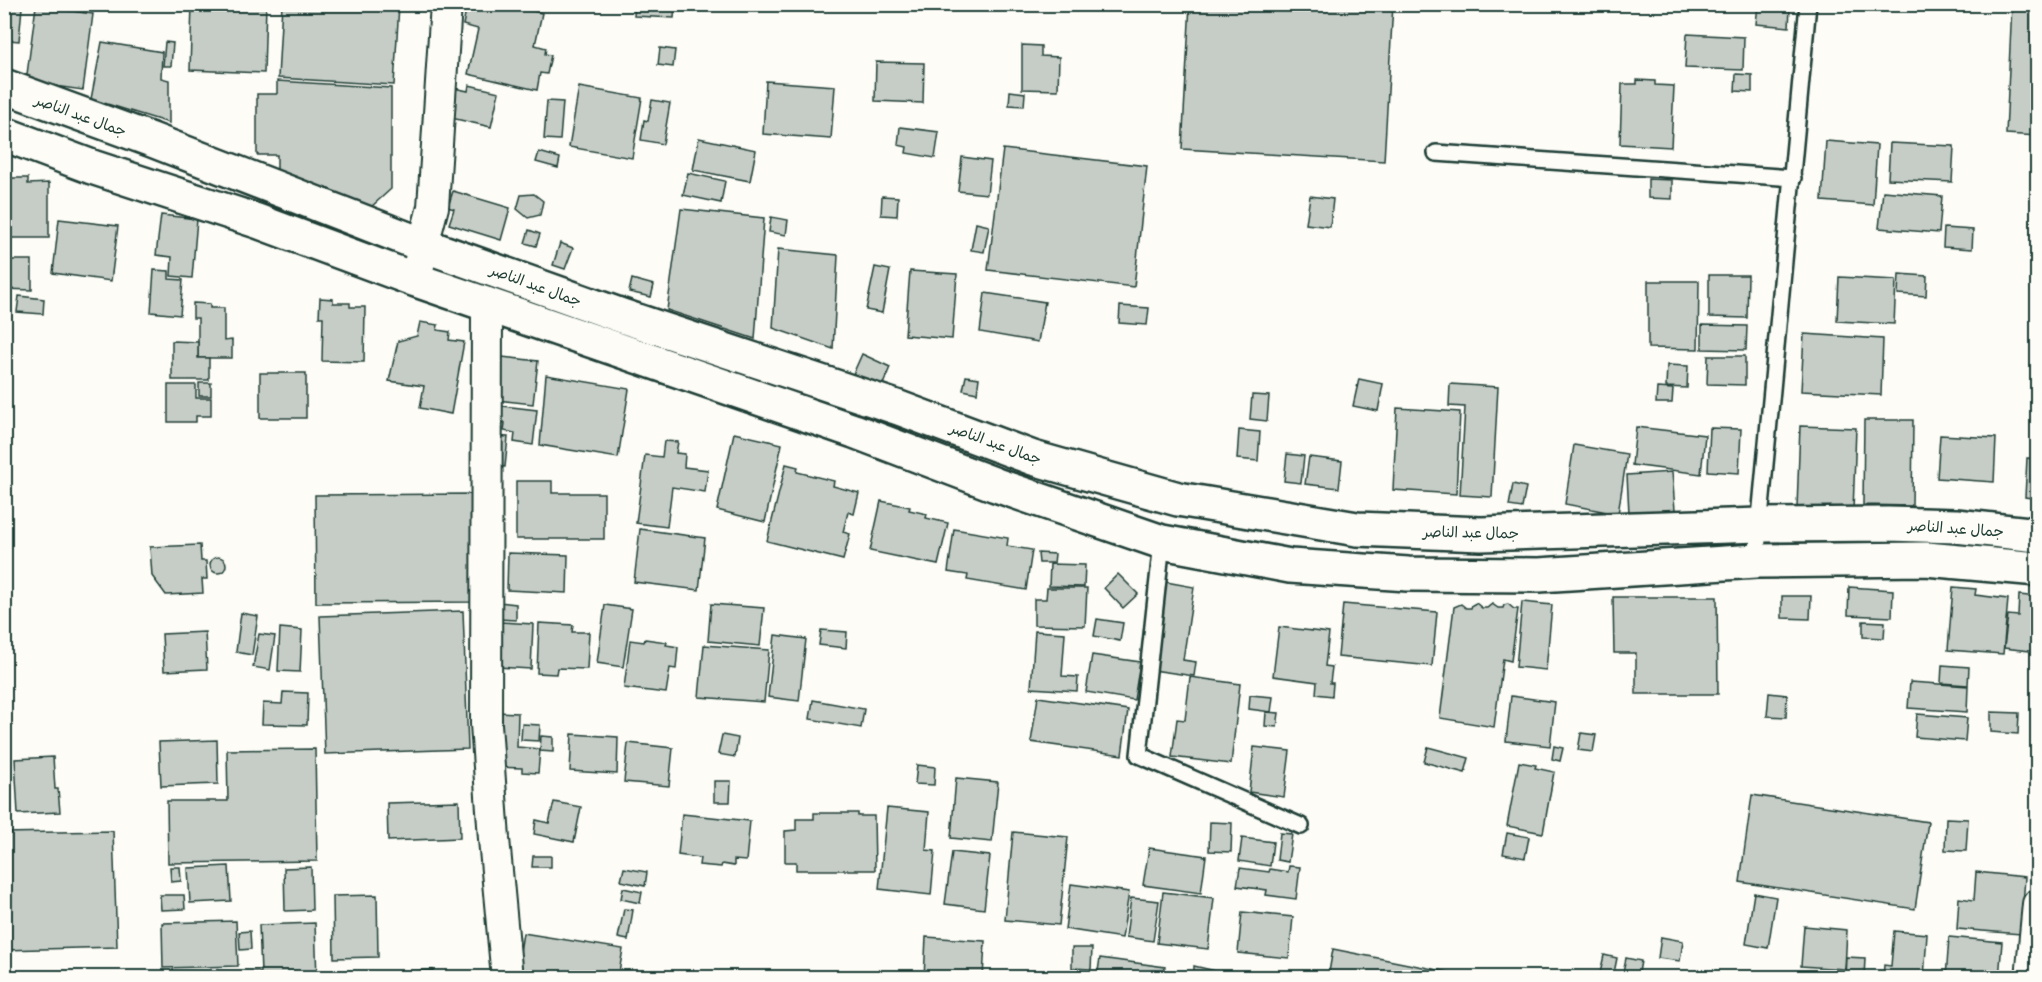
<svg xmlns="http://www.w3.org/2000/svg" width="2042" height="982" viewBox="0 0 2042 982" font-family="Delius,'Playpen Sans Arabic',sans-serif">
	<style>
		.building { fill: #c6cdc7; stroke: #1f3d34; stroke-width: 1.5 }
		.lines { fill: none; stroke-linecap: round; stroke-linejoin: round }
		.service-casing { stroke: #1f3d34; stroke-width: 20 }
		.minor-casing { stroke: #1f3d34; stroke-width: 34 }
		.secondary-casing { stroke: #1f3d34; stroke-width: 38 }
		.service { stroke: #fdfcf7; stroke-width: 15 }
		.minor { stroke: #fdfcf7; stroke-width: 30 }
		.secondary { stroke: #fdfcf7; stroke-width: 33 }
		.labels { text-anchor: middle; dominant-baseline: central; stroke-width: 4.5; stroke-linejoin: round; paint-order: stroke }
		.street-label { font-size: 15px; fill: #1f3d34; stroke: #fdfcf7 }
	</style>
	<rect width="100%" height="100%" fill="#fdfcf7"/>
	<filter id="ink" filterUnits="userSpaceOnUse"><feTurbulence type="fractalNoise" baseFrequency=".0167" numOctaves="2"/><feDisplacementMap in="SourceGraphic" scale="12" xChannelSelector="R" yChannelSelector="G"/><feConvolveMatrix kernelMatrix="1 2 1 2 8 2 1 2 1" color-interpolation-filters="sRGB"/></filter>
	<g filter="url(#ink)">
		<g class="building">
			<path d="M4 4 22 7 19 41 9 40V49H4Z"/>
			<path d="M192 4H266L264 73 190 70Z"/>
			<path d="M282 4 399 5 394 85 278 78Z"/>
			<path d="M467 4H502L542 13 535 45 546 48 545 54 551 55 547 74 540 73 537 90 468 74 478 29 463 25Z"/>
			<path d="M635 4H675L674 18 634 16Z"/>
			<path d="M745 4H842V9Z"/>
			<path d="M1190 4H1393L1384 161 1182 149Z"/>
			<path d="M2012 4H2038V136L2006 134Z"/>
			<path d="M1758 5 1790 8 1789 27 1756 24Z"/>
			<path d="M36 6 93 14 83 90 26 82Z"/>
			<path d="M1687 34 1744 37 1743 70 1685 68Z"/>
			<path d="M102 42 162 52 161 78 169 80V123L91 99Z"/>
			<path d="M165 42 173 43 171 66H163Z"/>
			<path d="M1022 45 1041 46V56L1059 57 1058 90 1022 89Z"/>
			<path d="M660 48 675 50 673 67 658 65Z"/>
			<path d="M876 62 924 63 923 103 875 101Z"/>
			<path d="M1736 74 1752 75V92L1735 91Z"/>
			<path d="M1637 80 1655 81V85L1674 86 1671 147 1620 144 1622 84H1637Z"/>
			<path d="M277 81 391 88V189L371 207 357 206 277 174V155H257V94H277Z"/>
			<path d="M766 81 835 86 831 139 763 134Z"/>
			<path d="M469 85 499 92 491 127 447 117 454 88 468 91Z"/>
			<path d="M579 87 642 98 632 158 569 147Z"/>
			<path d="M1010 91 1025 93 1024 106 1009 105Z"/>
			<path d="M652 100 670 103 663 144 641 140 644 120 648 121Z"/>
			<path d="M547 101 563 102 560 140 544 139Z"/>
			<path d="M900 127 939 132 935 158 906 153 907 147 898 145Z"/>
			<path d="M699 138 756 150 750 181 693 170Z"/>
			<path d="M1826 141 1877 145 1873 205 1822 201Z"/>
			<path d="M1890 143 1954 146 1952 182 1888 179Z"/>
			<path d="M1003 149 1147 166 1134 287 988 270Z"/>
			<path d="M539 152 560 158 558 168 536 162Z"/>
			<path d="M962 157 991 161 987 194 958 191Z"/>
			<path d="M4 172H10V178H28V184L49 183V238H4Z"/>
			<path d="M688 173 725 181 721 203 683 195Z"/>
			<path d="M1648 179 1672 180V199L1648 198Z"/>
			<path d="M453 191 510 208 501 240 449 224 454 209 448 207Z"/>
			<path d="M1883 191 1942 196 1939 233 1879 228Z"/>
			<path d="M534 194 543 201 540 215 528 218 517 209 521 195Z"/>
			<path d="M882 196 898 197 897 216 881 215Z"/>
			<path d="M1310 196 1333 199 1330 227 1306 224Z"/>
			<path d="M681 209 764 218 755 339 667 310Z"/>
			<path d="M161 215 197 219 192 278 171 276 172 257 156 255Z"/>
			<path d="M771 217 788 220 786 235 769 232Z"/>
			<path d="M59 219 118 226 111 281 53 273Z"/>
			<path d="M976 223 989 226 984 252 971 250Z"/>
			<path d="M1944 228 1973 230 1972 249 1943 247Z"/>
			<path d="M529 230 540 234 536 246 525 243Z"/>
			<path d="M560 243 573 248 565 269 553 265Z"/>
			<path d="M778 249 838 255 833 349 773 328Z"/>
			<path d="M4 260H32V290L4 289Z"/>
			<path d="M875 267 890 270 882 313 866 310Z"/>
			<path d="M154 270 169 271V279L183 280 180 315 151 312Z"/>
			<path d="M910 271 957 274 952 339 905 335Z"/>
			<path d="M1899 274 1927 276 1926 296 1898 294Z"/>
			<path d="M1709 275H1748L1747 318 1709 317Z"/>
			<path d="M1839 277 1896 280 1894 324 1837 321Z"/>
			<path d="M632 279 654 285 651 297 629 292Z"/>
			<path d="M1648 281H1699L1698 349 1648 348Z"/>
			<path d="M985 293 1045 302 1038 342 980 332Z"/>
			<path d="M19 296 44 299 43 314 17 312Z"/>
			<path d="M320 298 333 299V303H350V307H365L364 362 322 361 323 317H319Z"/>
			<path d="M193 303 210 304V308H224V341L232 340V358H198V318H193Z"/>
			<path d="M1120 306 1149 308 1147 325 1119 323Z"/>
			<path d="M420 322 438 325 437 330 450 332 449 340 464 342 451 414 420 408 424 386 389 381 398 341 417 336Z"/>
			<path d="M1702 325 1747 326 1746 350 1702 349Z"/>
			<path d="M1804 334 1883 339 1881 395 1801 391Z"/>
			<path d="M172 341 198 342V358H209V380H172Z"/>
			<path d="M862 354 890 367 882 387 853 374Z"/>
			<path d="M1708 356H1745V385L1707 384Z"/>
			<path d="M502 357 538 361 533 404 497 400Z"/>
			<path d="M1667 365 1688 366 1687 388 1666 387Z"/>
			<rect x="260" y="373" width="46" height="45"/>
			<path d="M546 375 629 389 618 458 540 445Z"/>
			<path d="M966 376 979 378 977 393 963 390Z"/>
			<path d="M1359 379 1383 384 1378 411 1353 406Z"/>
			<rect x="199" y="383" width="12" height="13"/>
			<path d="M1450 384 1498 387 1492 497 1460 495 1465 407 1449 406Z"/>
			<path d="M168 385H196V398H211V416H196V422H168Z"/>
			<path d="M1657 388 1673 389 1672 403H1656Z"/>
			<path d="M1252 395 1269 396 1267 421 1250 419Z"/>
			<path d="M494 405 537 410 533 445 514 442 515 433 504 431 505 423 492 421Z"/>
			<path d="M1397 408 1460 412 1456 494 1393 490Z"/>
			<path d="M1864 420H1913L1912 506 1863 505Z"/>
			<path d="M1800 426 1856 428 1853 511 1797 508Z"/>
			<path d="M1636 427 1705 435 1701 474 1632 465Z"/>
			<path d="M1710 428 1741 429 1739 473 1708 471Z"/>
			<path d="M1239 430 1260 432 1258 461 1237 459Z"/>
			<path d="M734 433 782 444 765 522 717 510Z"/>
			<path d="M1940 435 1996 438 1994 482 1937 478Z"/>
			<path d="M491 436 508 437 505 467 488 466Z"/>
			<path d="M664 441 678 442 676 453 685 454 684 467 708 470 705 492 672 487 667 527 636 523 645 455 662 457Z"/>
			<path d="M1574 445 1627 454 1618 514 1565 504Z"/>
			<path d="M1287 454 1304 456 1301 483 1284 481Z"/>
			<path d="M1309 457 1342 461 1339 488 1305 484Z"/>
			<path d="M2027 458 2038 459V499L2025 497Z"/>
			<path d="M786 464 798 467 797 472 834 481 833 486 859 493 854 514 848 512 843 532 850 534 843 560 767 541Z"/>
			<path d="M1672 472 1675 510 1629 513 1627 475Z"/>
			<path d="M516 481H552V493H604V539H516Z"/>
			<path d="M1513 484 1526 487 1522 508 1509 506Z"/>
			<path d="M476 494 478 602 316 603 315 495Z"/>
			<path d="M881 501 910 507 909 510 927 514 926 518 948 523 938 565 870 551Z"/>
			<path d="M640 529 705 538 699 590 634 582Z"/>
			<path d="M954 529 1008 538 1007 546 1032 550 1026 590 967 580 968 575 948 572Z"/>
			<path d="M200 545 201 561H206L207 579H202L203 593 166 595 152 576 150 547Z"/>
			<path d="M508 553 568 555 567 593 507 590Z"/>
			<path d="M1038 553 1055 554 1054 563H1039Z"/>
			<circle cx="218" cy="565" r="8"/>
			<path d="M1050 564 1085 565 1084 587 1049 586Z"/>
			<path d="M1118 574 1138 594 1123 608 1104 588Z"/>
			<path d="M1166 582 1194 587 1183 660 1196 662 1194 676 1153 670Z"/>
			<path d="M1849 587 1893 590 1892 617 1848 615Z"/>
			<path d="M1953 587 1976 589 1975 595 2008 599 2003 654 1948 650Z"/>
			<path d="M1047 588H1087L1085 626 1034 625V599H1046Z"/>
			<path d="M2019 595 2038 597V652L2004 648 2008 615 2018 616Z"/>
			<path d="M1782 596H1811L1810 619 1782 618Z"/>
			<path d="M1613 597H1717L1718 694H1636V653H1614Z"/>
			<path d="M499 602 516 604V620L498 619Z"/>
			<path d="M1522 602 1552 605 1546 670 1516 667Z"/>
			<path d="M1476 603 1482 608H1487L1492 604 1498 608H1503L1504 605 1508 604 1514 609H1518L1511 661 1503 659 1494 727 1440 718 1454 607 1461 604 1466 608H1471L1472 605Z"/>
			<path d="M711 604 764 608 760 646 708 641Z"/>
			<path d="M1343 604 1437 612 1432 666 1338 657Z"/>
			<path d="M605 605 632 609 623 667 597 663Z"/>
			<path d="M463 611 468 749 325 754 320 616Z"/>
			<path d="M241 613 258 616 252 655 236 652Z"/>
			<path d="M1097 619 1123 623 1120 641 1094 636Z"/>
			<path d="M1863 621 1885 622 1884 638 1863 637Z"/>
			<path d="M500 622 533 624 531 669 498 667Z"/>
			<path d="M539 623 573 625 572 632H589L587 669 557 668 556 674 537 673Z"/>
			<path d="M1279 627 1329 633 1325 666 1332 667 1330 683H1333L1332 696 1316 694 1317 682 1273 676Z"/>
			<path d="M280 628 302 630 300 672 278 671Z"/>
			<path d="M821 630 847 632 846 648 819 645Z"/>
			<path d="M1035 631 1065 633 1062 676 1078 677 1077 691 1031 688Z"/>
			<path d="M205 632 207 669 164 671 162 634Z"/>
			<path d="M259 634 275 636 270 670 253 667Z"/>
			<path d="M775 635 806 639 799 701 768 697Z"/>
			<path d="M645 639 667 642 666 645 678 647 676 669 670 668 666 693 624 688 630 640 644 642Z"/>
			<path d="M704 645 769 650 764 702 699 697Z"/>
			<path d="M1092 655 1140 662 1134 700 1086 692Z"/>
			<path d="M1942 665 1969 667 1968 685 1941 683Z"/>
			<path d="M1190 677 1240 684 1231 764 1172 757 1177 719 1185 720Z"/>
			<path d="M1910 682 1968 686 1967 712 1908 708Z"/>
			<path d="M283 692 308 693 307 725 262 724 263 703 282 704Z"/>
			<path d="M1769 693 1787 695 1786 717 1767 716Z"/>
			<path d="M1250 695 1273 697 1271 712 1249 709Z"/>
			<path d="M1511 696 1555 702 1550 746 1506 741Z"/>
			<path d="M1038 697 1128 710 1122 755 1031 742Z"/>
			<path d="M813 700 864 709 861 728 810 719Z"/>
			<path d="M497 712 518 713 517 747 540 749 538 773 522 772V768L494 767Z"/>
			<path d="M1266 712 1279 713 1277 727 1265 726Z"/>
			<path d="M1991 712 2019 713 2018 734 1991 732Z"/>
			<path d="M1917 714 1967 718 1965 741 1915 737Z"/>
			<path d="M522 724 540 725 539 741 521 740Z"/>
			<path d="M1581 733 1596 735 1593 752 1578 750Z"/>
			<path d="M572 734 618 737 617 774 570 771Z"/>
			<path d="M722 735 738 738 735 757 718 754Z"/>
			<path d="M541 736 553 737V752L540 751Z"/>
			<path d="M217 740 218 784 161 786 159 742Z"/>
			<path d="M628 743 673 748 669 786 624 782Z"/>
			<path d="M1554 746 1563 748 1560 761 1552 759Z"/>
			<path d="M1254 747 1290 751 1284 797 1249 792Z"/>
			<path d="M1428 747 1469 758 1465 773 1424 762Z"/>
			<path d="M315 749 317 861 168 863 167 801H228L227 750Z"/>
			<path d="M53 757 55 789H58L60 812 18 814 15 759Z"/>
			<path d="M1519 762 1536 765 1535 768 1554 772 1543 833 1507 826Z"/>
			<path d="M917 765 935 767 934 785 915 784Z"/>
			<path d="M956 778 998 782 992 842 951 838Z"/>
			<path d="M714 781H731L730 802H714Z"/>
			<path d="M1752 795 1928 822 1915 909 1740 882Z"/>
			<path d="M459 801 460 838 388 841 387 803Z"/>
			<path d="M554 802 581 807 574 842 534 834 536 820 549 823Z"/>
			<path d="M887 808 929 812 926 850 935 851 931 895 879 889Z"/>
			<path d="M814 813H858V816H874L875 870H796V862H785V831L796 830V819H814Z"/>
			<path d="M682 814 750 821 746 861 734 860V866L722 864 721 867 699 865 700 858 678 855Z"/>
			<path d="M1946 818 1968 819 1966 851 1945 850Z"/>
			<path d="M1210 822 1232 823 1231 852 1209 851Z"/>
			<path d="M113 831 117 947 4 950V833Z"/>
			<path d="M1013 832 1068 837 1059 925 1005 920Z"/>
			<path d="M1280 833 1292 834 1288 862 1277 860Z"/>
			<path d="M1507 833 1529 837 1525 858 1503 854Z"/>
			<path d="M1242 838 1273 842 1270 866 1239 861Z"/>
			<path d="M1149 848 1206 856 1201 893 1143 885Z"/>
			<path d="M952 852 990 856 984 909 945 904Z"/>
			<path d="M533 856H551V867H532Z"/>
			<path d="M229 866 231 901 190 903 188 868Z"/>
			<path d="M1289 866 1300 867 1296 899 1266 895 1267 890 1237 886 1240 868 1269 872 1270 869 1288 872Z"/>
			<path d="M170 867H180L181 881 171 882Z"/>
			<path d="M311 867 312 910 285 911 284 868Z"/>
			<path d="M624 868 647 872 645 886 621 881Z"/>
			<path d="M1976 872 2025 877 2021 934 1957 929 1959 898 1974 900Z"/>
			<path d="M1071 884 1129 892 1122 938 1065 929Z"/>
			<path d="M623 888 642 892 640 903 621 899Z"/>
			<path d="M1163 892 1214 898 1208 949 1157 943Z"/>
			<path d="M1754 893 1776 897 1768 948 1746 944Z"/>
			<path d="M160 895H184L185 909 161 910Z"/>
			<path d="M377 895 378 957 334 958 333 896Z"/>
			<path d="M1131 898 1159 901 1153 941 1126 937Z"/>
			<path d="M624 909 633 910 628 940 618 938Z"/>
			<path d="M1242 912 1293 917 1289 958 1238 953Z"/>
			<path d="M236 921 238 966 163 968 162 923Z"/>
			<path d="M315 923 317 978H168V975L261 972 259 925Z"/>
			<path d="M1804 926 1847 930 1845 969 1801 966Z"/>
			<path d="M250 931 251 949 240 950 239 932Z"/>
			<path d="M1894 931 1927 934 1924 978H1883L1884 965 1891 966Z"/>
			<path d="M523 933 623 949 618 978H516Z"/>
			<path d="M926 937 985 941 983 978H924Z"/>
			<path d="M1661 937 1683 941 1680 961 1658 958Z"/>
			<path d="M1949 937 2002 942 1999 978H1946Z"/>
			<path d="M1072 948H1092L1091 969 1072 968Z"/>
			<path d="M1333 949 1478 978H1328Z"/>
			<path d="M1604 955 1617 958 1613 978H1599Z"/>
			<path d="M1846 957 1865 958 1864 978H1845Z"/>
			<path d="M1100 958 1165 967 1163 978H1097Z"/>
			<path d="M1626 958 1641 961 1638 978H1622Z"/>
			<path d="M1194 966 1246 978H1194Z"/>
			<path d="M433 970V978H413V971Z"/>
		</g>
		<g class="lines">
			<g class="service-casing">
				<g id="service">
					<path d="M1436 153 1793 178"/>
					<path d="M1162 542 1139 755 1301 826"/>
					<path d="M1756 561 1808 4"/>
				</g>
			</g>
			<g class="minor-casing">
				<g id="minor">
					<path d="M416 280 423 245 433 207 446 4"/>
					<path d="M487 303 486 724 494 839 507 978"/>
					<path d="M2031 978 2038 904"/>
				</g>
			</g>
			<g class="secondary-casing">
				<g id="secondary">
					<path d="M4 86 152 140 423 245 622 316 899 408 1033 458 1178 499 1357 529 1481 534 1760 525 1888 524 1956 526 2038 535"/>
					<path d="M4 134 92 167 257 221 416 280 854 431 996 485 1162 542 1290 566 1408 574 1539 575 1756 561 1926 559 2038 569"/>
				</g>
			</g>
			<use href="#service" class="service"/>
			<use href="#minor" class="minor"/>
			<use href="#secondary" class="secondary"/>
		</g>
	</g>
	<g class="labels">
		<g class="street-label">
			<text transform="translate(81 115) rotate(20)">جمال عبد الناصر</text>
			<text transform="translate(536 285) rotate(20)">جمال عبد الناصر</text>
			<text transform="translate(996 443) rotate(20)">جمال عبد الناصر</text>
			<text transform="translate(1956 528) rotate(4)">جمال عبد الناصر</text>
			<text transform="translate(1471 532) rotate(1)">جمال عبد الناصر</text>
		</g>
	</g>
	<rect width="2042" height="982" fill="none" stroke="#fdfcf7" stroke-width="24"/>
	<rect x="12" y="12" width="2018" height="958" fill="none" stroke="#1f3d34" stroke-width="2" filter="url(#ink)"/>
</svg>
